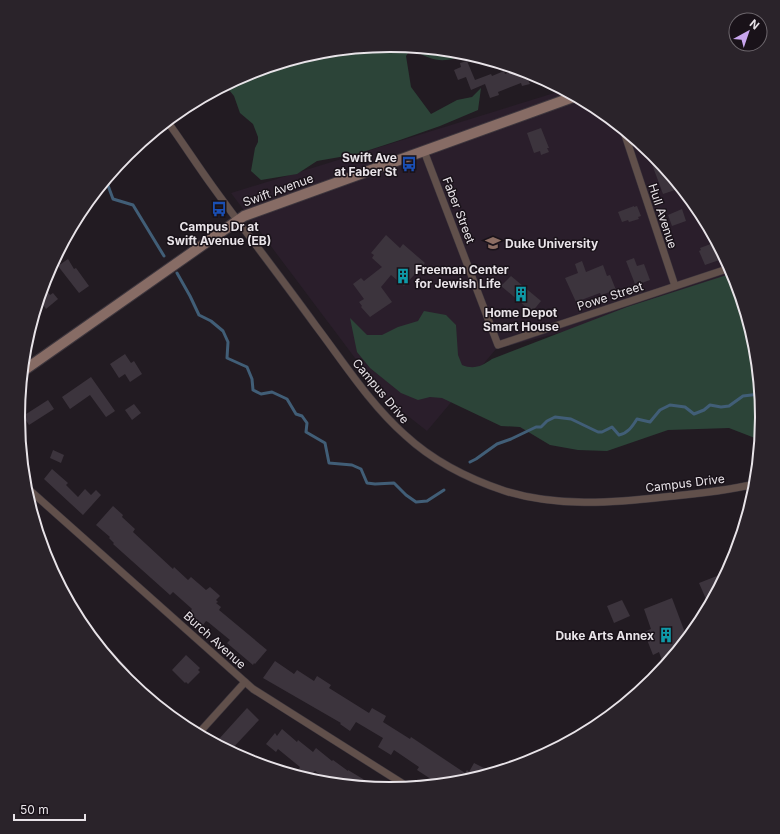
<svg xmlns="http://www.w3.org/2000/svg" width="780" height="834" viewBox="0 0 780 834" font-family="Inter,sans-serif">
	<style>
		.built { fill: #2a1e2b }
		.green { fill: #2c4438 }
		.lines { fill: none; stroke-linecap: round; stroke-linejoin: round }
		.stream { stroke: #415e77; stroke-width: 3 }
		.building { fill: #3c343d }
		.street-casing { stroke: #3e373e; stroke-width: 8 }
		.secondary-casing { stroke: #3e373e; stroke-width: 12 }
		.street { stroke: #61504b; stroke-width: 7 }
		.secondary { stroke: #876c65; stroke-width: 10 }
		.labels { text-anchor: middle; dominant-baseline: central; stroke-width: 3; stroke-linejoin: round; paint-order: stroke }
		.poi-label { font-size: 12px; font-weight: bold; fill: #e8e3e8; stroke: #191219; text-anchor: end }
		.street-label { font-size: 12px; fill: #e8e3e8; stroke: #191219 }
		.rim { fill: none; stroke: #e8e3e8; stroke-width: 2 }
	</style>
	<rect width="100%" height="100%" fill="#221b22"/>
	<path class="built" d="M564 90 597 108 653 154 699 211 734 275 727 290 496 349 427 431 385 398 231 193Z"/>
	<g class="green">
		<path d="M390 45 463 52 470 54C442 63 437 63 411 49L406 56 411 87 431 114 457 100 472 97 481 88 478 110 440 126 400 140 357 154 317 161 297 174 261 180 251 171 255 148 258 142V137L253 124 240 113 234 96 225 85 248 73 318 52Z"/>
		<path d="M733 273 755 345 762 417 760 440 729 428 668 430 607 451 578 450 550 445 520 427 501 426 442 398 430 397 418 400 401 393 370 368 357 352 350 318 367 335H382L398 327 418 321 424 311 446 315 456 325 458 355 462 365C474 370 482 366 492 359L627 307Z"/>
	</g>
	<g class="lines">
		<g class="stream">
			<path d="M106 180 113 199 133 205 164 256"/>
			<path d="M177 273 190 296 199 315 211 321 223 331 228 342 227 358 247 367 252 379 253 390 261 394 272 392 287 399 296 414 302 416 307 423 306 432 325 443 329 463 352 465 361 469 367 483 375 484 394 483 406 495 416 502 427 501 444 490"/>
			<path d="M470 462 476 459 497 444 511 439 536 427H541L547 421 555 417 571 419 598 432H602L612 427 619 435C628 433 632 427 637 419L650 422 660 410 670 405 685 407 694 414 704 410 710 405 721 407 729 406 743 396 760 394"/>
		</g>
	</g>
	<g class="building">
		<path d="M467 61 475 80 491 74 492 76 504 71 505 74 517 69 539 77 528 80 530 84 522 86 521 83 498 92 499 95 490 98 485 84 471 90 466 77 458 80 454 70 461 67 460 63Z"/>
		<path d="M541 128 549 148H547L549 152 541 155 540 151 534 153 527 133Z"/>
		<path d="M646 148 653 154 681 188 663 194Z"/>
		<path d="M634 206V207L637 206 641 216 638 217 639 219 629 222 628 220 622 222 618 212Z"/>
		<path d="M682 209 686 221 672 226 668 215Z"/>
		<path d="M386 235 400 248 403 244 425 263 404 286 391 275 381 287 392 302 370 317 361 307 362 306 359 302 364 299 353 284 361 278 364 281 382 267 372 258 374 255 371 253Z"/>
		<path d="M716 242 725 258 705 265 699 251 701 250 700 248Z"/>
		<path d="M634 258 637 266 644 264 650 280 639 284 638 282 635 284 626 261Z"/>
		<path d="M68 259 74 269 76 268 89 286 79 293 58 266Z"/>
		<path d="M582 261 586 272 603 265 607 276 610 275 616 290 601 295 600 293 576 302 565 278 578 273 575 264Z"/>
		<path d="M511 276 541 301 532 312 501 286Z"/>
		<path d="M43 286 50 295 53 293 58 299 46 309 39 299Z"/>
		<path d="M125 354 131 363 134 361 142 374 130 382 125 374 119 378 110 364Z"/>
		<path d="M91 377 115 411 106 417 90 395 70 409 62 397Z"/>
		<path d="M48 400 54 409 29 425 23 416Z"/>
		<path d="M134 404 141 413 132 420 125 410Z"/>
		<path d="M53 450 64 455 61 463 50 458Z"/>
		<path d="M52 469 68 483 66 485 78 497 85 489 91 495 96 490 101 495 83 515 44 479Z"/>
		<path d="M113 506 123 515 122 517 135 529 133 532 173 569 174 567 188 580 191 577 206 590 210 587 218 594 220 596 216 600 218 602 216 603 221 607 219 610 267 650 255 664 254 663 253 665 227 643 230 640 208 622 206 621 203 625 189 613 192 609 191 608 173 592 170 595 113 544 114 543 109 538 110 537 96 525Z"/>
		<path d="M727 572 714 597 709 606 699 583Z"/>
		<path d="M672 598 687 638 664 666 659 652 653 655 644 632 651 629 644 609Z"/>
		<path d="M622 600 630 616 614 623 607 606Z"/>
		<path d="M105 644 130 671 123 675 100 648Z"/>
		<path d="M186 655 200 668 198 670 200 672 188 684 186 682 185 683 172 670Z"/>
		<path d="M275 661 294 674 297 670 314 681 317 676 331 685 329 688 369 713 372 708 386 716 383 722 410 739 411 737 465 773 467 770 469 772 474 763 488 770 485 775 462 782 431 785 434 781 417 770 419 767 394 750 391 755 378 747 383 738 356 722 350 731 340 724 341 723 263 678Z"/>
		<path d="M247 708 259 720 230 751 218 740Z"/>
		<path d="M282 729 297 742 298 740 313 752 316 748 332 761 333 760 348 771V770L378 788 331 783 315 771 310 776 306 773 305 774 299 769 300 767 278 749 276 752 266 744 275 733 277 736Z"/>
	</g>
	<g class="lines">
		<g class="street-casing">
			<g id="street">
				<path d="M167 121C183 143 197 165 213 187 247 234 282 279 316 326 344 363 370 404 405 435 433 461 469 479 505 491 556 507 612 503 664 497 695 494 725 491 755 484"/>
				<path d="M623 129 675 286"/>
				<path d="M424 151 498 345 730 268"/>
				<path d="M25 486 253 689 408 787"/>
				<path d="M198 734 245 682"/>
			</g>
		</g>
		<g class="secondary-casing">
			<path id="secondary" d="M23 371 244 216 576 96"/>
		</g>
		<use href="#street" class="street"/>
		<use href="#secondary" class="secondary"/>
	</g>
	<defs>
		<g id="bus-bare" transform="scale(1.2)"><path d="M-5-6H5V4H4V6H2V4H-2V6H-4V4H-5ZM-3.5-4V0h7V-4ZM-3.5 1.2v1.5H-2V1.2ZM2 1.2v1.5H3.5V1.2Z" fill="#1a4fb4" stroke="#191219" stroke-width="2.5" paint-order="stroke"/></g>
		<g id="university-bare" transform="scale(1.2)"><path d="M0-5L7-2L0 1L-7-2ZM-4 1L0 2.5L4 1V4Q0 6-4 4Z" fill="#8d6e63" stroke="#191219" stroke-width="2.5" paint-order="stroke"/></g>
		<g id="building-bare" transform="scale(1.2)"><path d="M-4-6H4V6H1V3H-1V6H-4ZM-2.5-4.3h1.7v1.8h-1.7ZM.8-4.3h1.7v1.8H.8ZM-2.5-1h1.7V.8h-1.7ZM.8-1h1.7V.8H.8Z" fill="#0f9aa8" stroke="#191219" stroke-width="2.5" paint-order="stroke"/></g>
	</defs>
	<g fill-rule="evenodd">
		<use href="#bus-bare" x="409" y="164"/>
		<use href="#bus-bare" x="219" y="209"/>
		<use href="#university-bare" x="493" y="243"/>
		<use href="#building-bare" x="403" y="276"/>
		<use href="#building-bare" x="521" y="294"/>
		<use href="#building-bare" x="666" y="635"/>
	</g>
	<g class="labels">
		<g class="poi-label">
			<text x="397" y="157">Swift Ave<tspan x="397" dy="14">at Faber St</tspan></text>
			<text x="219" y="226" text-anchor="middle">Campus Dr at<tspan x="219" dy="14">Swift Avenue (EB)</tspan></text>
			<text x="505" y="243" text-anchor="start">Duke University</text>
			<text x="415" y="269" text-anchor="start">Freeman Center<tspan x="415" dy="14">for Jewish Life</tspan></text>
			<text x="521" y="312" text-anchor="middle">Home Depot<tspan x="521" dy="14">Smart House</tspan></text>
			<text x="654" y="635">Duke Arts Annex</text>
		</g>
		<g class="street-label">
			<text transform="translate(278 190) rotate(-20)">Swift Avenue</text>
			<text transform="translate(459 210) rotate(69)">Faber Street</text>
			<text transform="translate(663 216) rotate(72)">Hull Avenue</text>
			<text transform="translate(610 296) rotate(-18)">Powe Street</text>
			<text transform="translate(381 391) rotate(50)">Campus Drive</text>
			<text transform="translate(685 483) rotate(-7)">Campus Drive</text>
			<text transform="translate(215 640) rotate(42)">Burch Avenue</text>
		</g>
	</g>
	<path d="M0 0H780V834H0ZM25 417a365 365 0 1 1 730 0a365 365 0 1 1-730 0Z" fill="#2a232a" fill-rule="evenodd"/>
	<path class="rim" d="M25 417a365 365 0 1 1 730 0a365 365 0 1 1-730 0Z"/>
	<g transform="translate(748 32) rotate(40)"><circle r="19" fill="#191219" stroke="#6c666c"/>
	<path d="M0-3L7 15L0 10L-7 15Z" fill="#c8a5ee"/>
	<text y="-6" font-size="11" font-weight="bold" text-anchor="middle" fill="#e8e3e8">N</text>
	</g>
	<path d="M14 814v6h71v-6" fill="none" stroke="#e8e3e8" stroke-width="2"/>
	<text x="20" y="814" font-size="12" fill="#e8e3e8" stroke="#191219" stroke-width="3" paint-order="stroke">50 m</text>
</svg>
